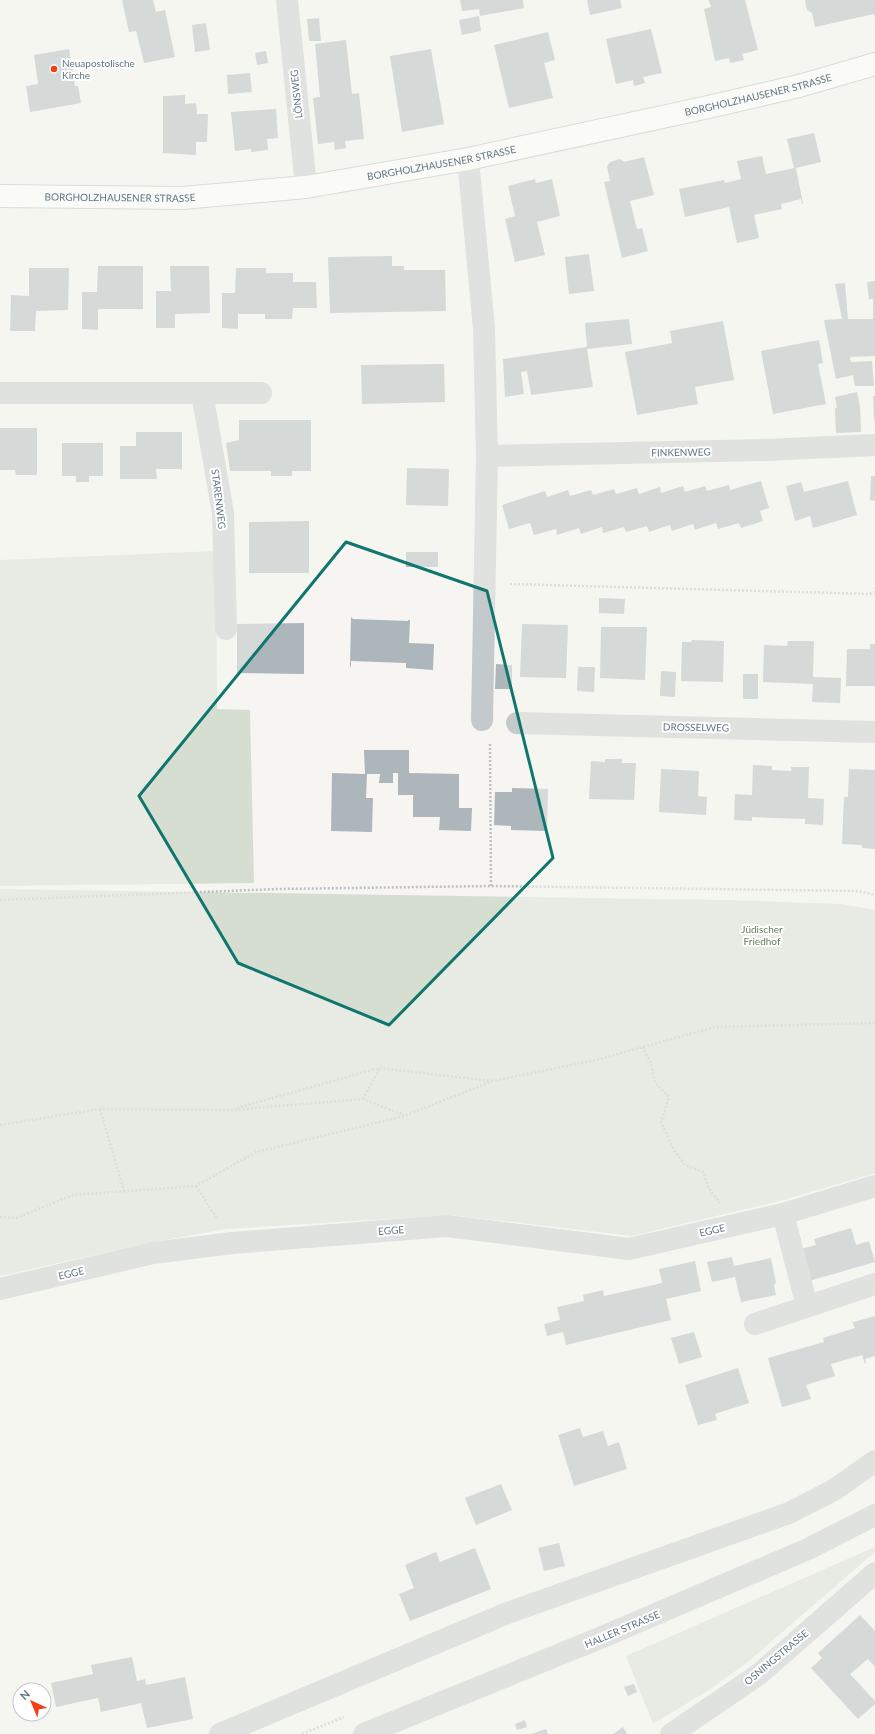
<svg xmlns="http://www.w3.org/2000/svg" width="875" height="1734" viewBox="0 0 875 1734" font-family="Lato,sans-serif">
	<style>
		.green { fill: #d6ded2 }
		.building { fill: #adb6bb }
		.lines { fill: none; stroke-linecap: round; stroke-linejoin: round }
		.major-casing { stroke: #b7bcbf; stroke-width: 24 }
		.path { stroke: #bdc0c2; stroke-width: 2.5; stroke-dasharray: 2 2; stroke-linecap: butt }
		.minor { stroke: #c4c9cb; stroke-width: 22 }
		.major { stroke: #fff; stroke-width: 22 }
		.marked { fill: none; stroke: #0f766e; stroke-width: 3; stroke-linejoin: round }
		.poi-dot { fill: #f43e13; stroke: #fff; stroke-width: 1.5 }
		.labels { text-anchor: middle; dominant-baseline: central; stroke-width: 4; stroke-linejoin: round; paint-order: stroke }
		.poi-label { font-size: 10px; fill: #617785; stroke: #fff; text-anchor: start }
		.street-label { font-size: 10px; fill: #617785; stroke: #fff }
		.park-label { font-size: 10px; fill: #677c61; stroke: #fff }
	</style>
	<rect width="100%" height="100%" fill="#f6f5f1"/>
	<g class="green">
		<path d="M216 551 217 709 250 710 254 883 0 886V560Z"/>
		<path d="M0 889 725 900 841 904 875 910V1173L780 1201 632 1236 451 1215 227 1229 148 1243 0 1276Z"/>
		<path d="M875 1547V1552L748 1662 709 1690 653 1724 626 1656Z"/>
	</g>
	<g class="building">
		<path d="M122 0H153L156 12 165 10 175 57 144 63 136 31 129 32Z"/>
		<path d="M460 0H523L524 8 480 16 479 9 462 11Z"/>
		<path d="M587 0H620L622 8 590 15Z"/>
		<path d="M709 0H745L758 50 742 54 744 60 730 63 729 58 715 61 704 9 711 7Z"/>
		<path d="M805 0H875V18L874 14 815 27 812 13 807 10Z"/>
		<path d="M479 16 481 31 462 35 459 20Z"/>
		<path d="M319 18 321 41H309L307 19Z"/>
		<path d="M206 23 210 50 195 52 192 25Z"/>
		<path d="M651 29 662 73 643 77 645 83 634 86 633 80 616 84 606 39Z"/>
		<path d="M548 32 555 60 544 63 553 98 509 108 494 45Z"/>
		<path d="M346 40 352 94 359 93 364 139 345 141 346 148 335 150 334 142 318 144 313 98 320 97 315 44Z"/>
		<path d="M69 49 75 86H78L81 103 30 112 26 86 38 84 34 55Z"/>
		<path d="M431 49 444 124 402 132 390 56Z"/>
		<path d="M266 51 268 63 257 65 255 53Z"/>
		<path d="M250 73 252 92 228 94 227 75Z"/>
		<path d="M185 95V104L196 103 197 114H208L207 142H196V155L163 153V96Z"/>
		<path d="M276 109 278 138 267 139 268 150 251 152V149L235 151 231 112Z"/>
		<path d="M814 133 821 162 796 168 803 204H802L801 199 781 204 782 209 754 215 759 238 737 243 729 207 685 217 679 189 724 180 725 183 741 179 737 161 762 156 766 174 794 168 787 139Z"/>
		<path d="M644 157 654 195 630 201 637 229 642 228 648 251 622 258 604 182 610 181 607 166 610 162 620 159 624 162Z"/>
		<path d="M535 179 536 183 552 179 560 216 537 222 545 255 515 262 505 219 515 216 508 186Z"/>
		<path d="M589 254 594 291 569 294 565 257Z"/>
		<path d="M392 256V266H404V270H445L446 311 330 313 328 257Z"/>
		<path d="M98 266H143V309H98V330L82 329V292H97Z"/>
		<path d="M170 266H209L210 313 175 314V328H156V291H171Z"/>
		<path d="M29 268H69L68 310 36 311 35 331H10L11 295 29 296Z"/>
		<path d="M236 268H266V273H293V282H316L317 308H293L292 319H265V314H238V329L222 328V293H235Z"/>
		<path d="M875 281V356L850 357 851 362 872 361 874 386H855L853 375 836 379 824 320 842 319 835 284 845 283 848 319H873V299H869L867 282Z"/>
		<path d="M629 319 632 344 587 349 593 387 531 395 527 371 521 372 524 394 505 397 503 359 587 347 585 323Z"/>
		<path d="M723 321 734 380 695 387 698 404 637 415 625 352 672 343 670 331Z"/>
		<path d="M819 340 823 363 818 364 826 404 773 414 761 351Z"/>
		<path d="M444 364 445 402 362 404 361 365Z"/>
		<path d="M857 392 860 407 861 432 836 433 835 408H837L835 397Z"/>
		<path d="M873 396H875V421H874Z"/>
		<path d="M239 420H311V471H292V476H271V471H230L226 443 239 440Z"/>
		<path d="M0 428H37V475H16L15 470H0Z"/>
		<path d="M136 432H182V469H156L157 479H120V446H136Z"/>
		<path d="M62 443H103V476H89V482H76V476H62Z"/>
		<path d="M407 468 449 469 448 506 406 505Z"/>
		<path d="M871 476H875V501L870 500Z"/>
		<path d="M761 481 769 508 760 511 763 521 741 528 739 523 718 529 716 523 695 530 693 524 672 531 670 525 649 532 647 526 626 532 624 527 603 533 602 527 581 534 579 528 557 535 556 529 534 535 530 523 509 529 502 505 545 491 547 497 568 490 570 496 591 490 593 495 614 489 616 494 637 488 639 494 660 487 661 493 683 486 685 492 705 486 707 491 729 485 730 490Z"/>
		<path d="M848 481 857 515 813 528 810 516 795 521 786 486 801 482 804 492Z"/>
		<path d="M309 521V573H249V522Z"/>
		<rect x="406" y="552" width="32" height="15"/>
		<path d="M599 598 625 599 624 614 599 613Z"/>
		<path d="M351 617 353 619 408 621V620H410L409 643 434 644 433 670 406 668V663L351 661V667L350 666Z"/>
		<path d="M304 623V674L237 673V624Z"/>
		<path d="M522 624 568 625 566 678 520 677Z"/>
		<path d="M601 627H647L645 680 600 678Z"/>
		<path d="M692 640 724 641 723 682 681 681 682 642H691Z"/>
		<path d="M788 641H814L813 677 841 678 840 703 812 702 813 684 763 682 764 645 787 646Z"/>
		<path d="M870 644H875V686H846L847 649H870Z"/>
		<path d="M496 664 512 665V689H495Z"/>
		<path d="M578 667H595L594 692 577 691Z"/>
		<path d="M661 671 676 672 675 697 660 696Z"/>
		<rect x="743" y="674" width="15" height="25"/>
		<path d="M364 750H409V773L459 774V808H472L471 831 439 830 440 817H413V795H398V773H393V783H379L380 774H367L366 798H373L372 832 331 831 332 773 365 774Z"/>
		<path d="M605 759H622V763H636L634 800 589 799 591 761 605 762Z"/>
		<path d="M753 765 772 766V770L791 771V767H809L808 798 824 799 823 825 805 824V819L752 817V821L734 820 735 794 752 795Z"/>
		<path d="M661 769 699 771 698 796 707 797 706 815 659 812Z"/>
		<path d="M849 769 875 770V849L862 848V845L842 844 844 797H848Z"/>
		<path d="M512 788 548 789 547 831 511 830V826L494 825 495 792H512Z"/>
		<path d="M851 1228 856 1245 869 1241 875 1262 809 1281 801 1249 816 1245 814 1239Z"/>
		<path d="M732 1257 734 1266 771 1258 776 1282 774 1286 776 1295 741 1302 735 1277 712 1282 707 1262Z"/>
		<path d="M695 1261 701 1291 666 1299 671 1320 566 1345 563 1332 547 1336 544 1324 560 1320 557 1307 584 1301 583 1295 603 1290 604 1296 662 1283 659 1269Z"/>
		<path d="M875 1316V1356L865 1359 866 1363 865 1364 862 1355 831 1364 835 1376 806 1385 811 1399 782 1407 768 1358 824 1342 823 1338 855 1328 852 1321 854 1322Z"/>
		<path d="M694 1332 702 1357 679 1364 671 1338Z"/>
		<path d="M738 1368 749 1403 715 1414 717 1420 698 1425 685 1385Z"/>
		<path d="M580 1428 583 1437 603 1431 608 1446 619 1442 627 1469 574 1486 558 1435Z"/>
		<path d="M501 1484 512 1510 476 1525 465 1498Z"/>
		<path d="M559 1543 565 1566 544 1571 538 1548Z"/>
		<path d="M475 1548 491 1589 410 1621 399 1594 414 1588 405 1565 436 1552 440 1562Z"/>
		<path d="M860 1615 875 1631V1667L868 1659 850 1674 875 1701V1704L858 1719 811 1668 822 1658 818 1653Z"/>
		<path d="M132 1657 137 1681 145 1679 146 1685 185 1677 193 1719 147 1728 141 1703 101 1712 98 1698 56 1707 51 1683 93 1674 91 1665Z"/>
		<path d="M634 1684 637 1692 628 1696 624 1687Z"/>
		<path d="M525 1720 527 1727 517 1730 515 1724Z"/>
		<path d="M623 1727 627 1734H613Z"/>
		<path d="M546 1729 548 1734H531Z"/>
	</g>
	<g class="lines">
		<g class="major-casing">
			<g id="major">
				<path id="s1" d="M0 196 182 198 306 187 468 159 704 108 799 86 875 64"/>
			</g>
		</g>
		<g class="path">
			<path d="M510 584 870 594 875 592"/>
			<path d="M490 744 491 886"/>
			<path d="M0 900 278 889 491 886 858 891 875 895"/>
			<path d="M642 1047 651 1063 655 1083 669 1097 661 1122 674 1150 685 1165 703 1172 709 1189 720 1203"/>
			<path d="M363 1099 379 1069"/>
			<path d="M237 1108 379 1068 492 1081"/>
			<path d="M100 1109 124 1191"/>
			<path d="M0 1125 100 1109 231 1110 363 1099 404 1115"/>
			<path d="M196 1186 217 1219"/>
			<path d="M0 1217 16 1218 73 1195 196 1186 256 1152 404 1116 493 1081 596 1060 715 1027 875 1023"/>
			<path d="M302 1734 344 1717"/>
		</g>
		<g class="minor">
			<path d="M287 0 306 187"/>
			<path d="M468 159 484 328 487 456 482 720"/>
			<path d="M0 393H202L223 513 226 629"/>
			<path d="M202 393H261"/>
			<path d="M487 456 765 450 875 445"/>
			<path d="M517 723 875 732"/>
			<path d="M783 1214 807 1306"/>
			<path d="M0 1289 153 1253 232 1243 447 1226 629 1249 783 1214 875 1186"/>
			<path d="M755 1324 875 1284"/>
			<path d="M220 1734 505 1614 789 1513 834 1490 875 1461"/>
			<path d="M364 1734 600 1638 808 1549 875 1515"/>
			<path d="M671 1734 758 1675 875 1573"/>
		</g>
		<use href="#major" class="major"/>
	</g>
	<path d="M0 0H875V1734H0ZM346 542 487 591 553 858 389 1025 238 963 139 796Z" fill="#f6f5f1" fill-opacity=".55" fill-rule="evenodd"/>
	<path class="marked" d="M346 542 487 591 553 858 389 1025 238 963 139 796Z"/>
	<circle class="poi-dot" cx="54" cy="69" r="4"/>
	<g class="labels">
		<g class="poi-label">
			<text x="62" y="63">Neuapostolische<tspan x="62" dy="12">Kirche</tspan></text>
		</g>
		<g class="street-label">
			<text transform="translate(296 94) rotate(-96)">LÖNSWEG</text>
			<text stroke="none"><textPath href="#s1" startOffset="768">BORGHOLZHAUSENER STRASSE</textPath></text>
			<text stroke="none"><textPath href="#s1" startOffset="444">BORGHOLZHAUSENER STRASSE</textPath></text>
			<text stroke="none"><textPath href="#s1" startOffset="120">BORGHOLZHAUSENER STRASSE</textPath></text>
			<text transform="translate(681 452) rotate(-1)">FINKENWEG</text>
			<text transform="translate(219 499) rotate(83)">STARENWEG</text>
			<text transform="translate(696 727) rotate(1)">DROSSELWEG</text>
			<text transform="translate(391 1230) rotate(-4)">EGGE</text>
			<text transform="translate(712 1230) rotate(-13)">EGGE</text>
			<text transform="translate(71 1273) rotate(-13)">EGGE</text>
			<text transform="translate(622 1629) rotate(-23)">HALLER STRASSE</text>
			<text transform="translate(776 1657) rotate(-40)">OSNINGSTRASSE</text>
		</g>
		<g class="park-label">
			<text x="762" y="929">Jüdischer<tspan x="762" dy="12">Friedhof</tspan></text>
		</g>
	</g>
	<g transform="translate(32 1702) rotate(316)"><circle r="19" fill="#ffffff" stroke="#c0c9ce"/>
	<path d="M0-3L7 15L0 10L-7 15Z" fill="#f43e13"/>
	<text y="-6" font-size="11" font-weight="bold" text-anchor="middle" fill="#617785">N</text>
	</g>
</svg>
